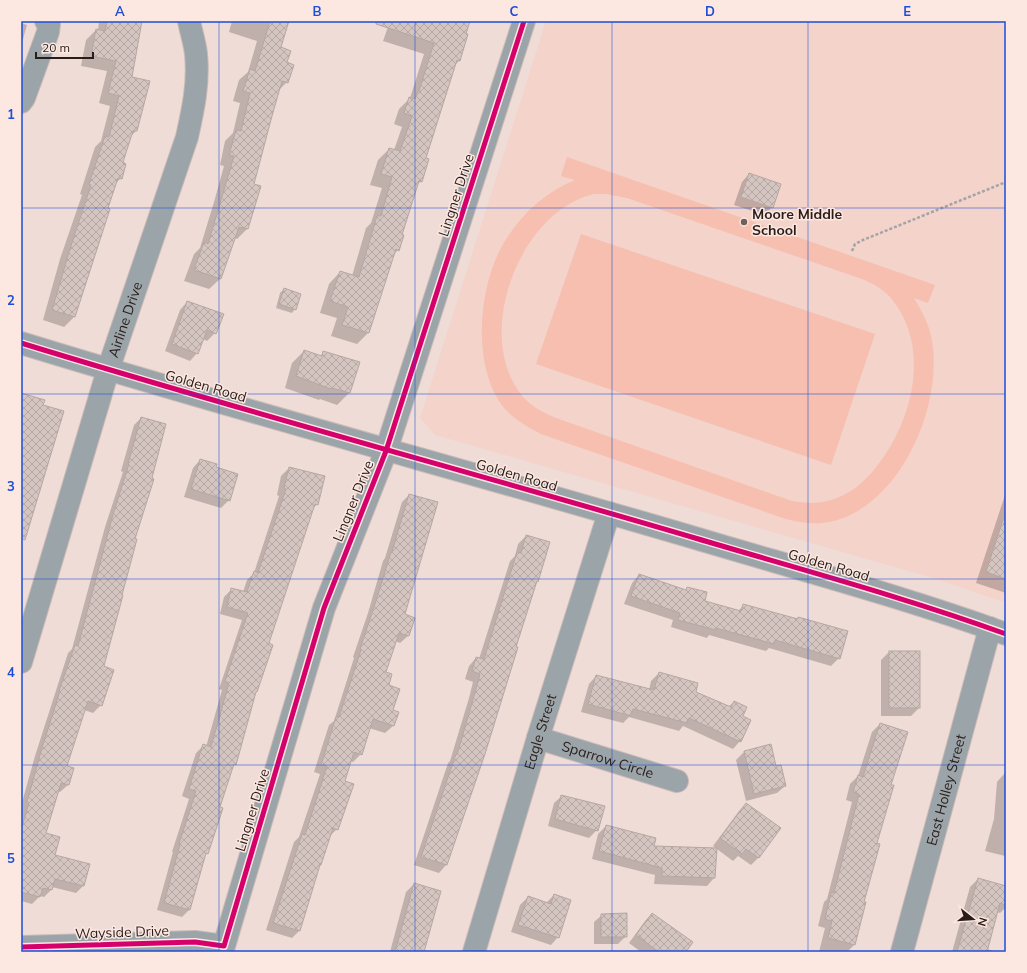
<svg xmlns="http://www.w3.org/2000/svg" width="1027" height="973" viewBox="0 0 1027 973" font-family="Mulish,sans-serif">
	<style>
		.built { fill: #f3d3ca }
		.green { fill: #f6bfb0; fill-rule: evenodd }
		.shadow { fill: #0003 }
		.building { fill: url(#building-cross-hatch); stroke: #b5a7a3 }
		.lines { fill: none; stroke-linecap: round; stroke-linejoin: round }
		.minor-casing { stroke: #cabab6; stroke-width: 24 }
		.path { stroke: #a2a4a6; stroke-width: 2.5; stroke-dasharray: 3 2; stroke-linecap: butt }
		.minor { stroke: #9aa4a9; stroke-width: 22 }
		.cycleway-casing { stroke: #fde7e1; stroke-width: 8 }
		.cycleway { stroke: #d6006c; stroke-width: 5 }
		.grid { fill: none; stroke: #1d4ed8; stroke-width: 1; stroke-opacity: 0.55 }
		.poi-dot { fill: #6e605c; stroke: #fde7e1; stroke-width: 1.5 }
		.labels { text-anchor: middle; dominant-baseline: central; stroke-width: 3; stroke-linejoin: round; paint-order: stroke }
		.street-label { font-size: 14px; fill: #291d19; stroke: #fde7e1 }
		.poi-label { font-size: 14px; font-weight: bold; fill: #291d19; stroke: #fde7e1; text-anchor: start }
		.neatline { fill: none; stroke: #1d4ed8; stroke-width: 1.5 }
		.grid-label { font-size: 13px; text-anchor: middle; font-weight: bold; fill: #1d4ed8 }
	</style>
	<defs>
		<pattern id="building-cross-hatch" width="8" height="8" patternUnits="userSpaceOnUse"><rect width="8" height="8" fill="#d4c5c1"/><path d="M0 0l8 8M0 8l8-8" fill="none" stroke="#b6a9a5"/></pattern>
	</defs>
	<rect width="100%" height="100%" fill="#efdcd7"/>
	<path class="built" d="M546 21H990L1006 26V603L940 580 435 435 420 418Z"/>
	<g class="green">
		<path d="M567 157 935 285 928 303 914 298C921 310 928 322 931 336 946 404 898 515 822 523 809 524 798 522 786 519L541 434C527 427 514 419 504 408 473 369 478 296 498 254 514 221 541 194 575 180L561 176ZM594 194H606L627 198 862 279C872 283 883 289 890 297 932 345 913 421 877 466 865 482 848 496 828 501 816 504 804 503 792 501L556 418C544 413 532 407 523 397 472 337 519 211 594 194Z"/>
		<path d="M581 234 875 334 831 465 536 364Z"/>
	</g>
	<g class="shadow">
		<path d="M99 21H141L131 78 136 131 130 137 122 163 121 178 114 185 107 208 109 209 74 317 64 327 43 320 60 259 82 195 80 194 95 147 101 141 110 106 99 103 107 71 81 66 86 40 96 30H98Z"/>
		<path d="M232 21H288L279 48 285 63 287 82 278 91 253 185 247 229 237 239 234 238 220 279 209 289 184 281 194 254 200 248 214 202 224 166 220 165 225 141 233 133 240 103 233 101 239 80 248 72 257 41 229 32Z"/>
		<path d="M394 21H469L465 34 467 35 459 61 454 66 424 158 421 181 416 186 401 235 398 250 393 255 368 333 357 344 331 336 337 318 320 313 329 284 340 272 352 276 366 228 371 223 382 188 370 185 378 160 389 149 394 150 402 127 394 124 399 109 410 98 424 54 383 41 388 27Z"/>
		<path d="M21 23 27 25 21 46Z"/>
		<path d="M749 174 772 207 765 215 734 205 742 182Z"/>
		<path d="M284 289 295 309 292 313 276 308 280 293Z"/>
		<path d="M187 302 215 333 207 341 203 339 197 353 190 361 165 351 180 310Z"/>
		<path d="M304 351 320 356 324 352 358 363 349 393 337 405 320 399 319 400 285 388 292 363Z"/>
		<path d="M141 418 133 539 103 667 101 705 93 713 84 710 66 767 68 785 60 792 57 791 45 834 54 856 83 886 76 893 52 887 51 890 44 897 40 896 32 904 21 901V806L35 756 68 653 72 649 105 527 123 472 121 471 134 425Z"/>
		<path d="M200 460 214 468 229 500 221 508 184 497 193 468Z"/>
		<path d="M289 468 317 504 312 510 268 644 256 692 254 694 235 764 232 767 219 808 207 853 204 856 190 909 182 917 157 910 173 852H172L189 799 182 796 196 753 203 746 206 747 222 690 219 689 242 620 220 614 224 597 232 589 243 592 247 580 254 573 279 496 277 495 281 476Z"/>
		<path d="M1006 492V593L976 583Z"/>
		<path d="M409 495 404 615 408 636 400 643 395 641 385 673 392 711 393 726 385 733 369 728 361 754 353 762 350 761 344 782 337 829 329 837 309 897 299 931 292 938 266 930 294 842 299 837 320 774 314 772 329 725 334 721 354 658 353 657 368 613 383 561 385 558 402 502Z"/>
		<path d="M526 536 538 581 535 584 484 754 446 865 439 873 414 865 448 763 450 761 469 698 473 682 465 679 469 666 476 658 479 659 510 561 515 556 518 544Z"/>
		<path d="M639 575 685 591 688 588 704 601 738 611 744 605 839 658 831 666 769 648 766 651 709 635 707 638 671 627 673 620 624 604 632 583Z"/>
		<path d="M889 652 919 708 911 716H881V660Z"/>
		<path d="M659 673 695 692 728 707 734 702 741 717 740 741 733 749 683 726 679 731 629 717 623 723 581 712 589 684 596 676 649 690 651 681Z"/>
		<path d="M880 724 890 785 854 945 847 952H819L825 928 818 926 824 902 827 899 852 802 846 800 850 784 858 776 872 732Z"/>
		<path d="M770 746 775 767 785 786 777 793 746 801 736 760 744 752Z"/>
		<path d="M1004 774H1006V855L1005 856 985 851 994 819 997 782Z"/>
		<path d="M562 796 597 830 589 838 548 826 554 803Z"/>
		<path d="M746 804 780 828 758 858 751 865 738 856 733 861 713 846 739 811Z"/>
		<path d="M606 826 653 847 714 878 707 886 654 884 655 875 592 859 598 834Z"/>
		<path d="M978 879 1006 887V907L1000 913 997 912 987 949 997 952H952L970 887Z"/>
		<path d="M414 884 423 952H390L406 892Z"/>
		<path d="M554 895 558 937 551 945 511 932 520 905 528 897 546 903Z"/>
		<path d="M652 914 684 952H641L629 943 645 921Z"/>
		<path d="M602 915 626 936 618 944H594V922Z"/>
	</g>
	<g class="building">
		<path d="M107 21H142L132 77 150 81 137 131H133L123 162 126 164 122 179 118 178 108 208 110 209 75 317 52 310 70 249 91 185 89 184 105 136 109 137 119 96 108 93 116 61 91 56 96 29 105 31Z"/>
		<path d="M270 21H289L281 47 291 51 287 62 294 65 288 83 282 81 272 116 254 184 261 186 248 229 239 227 221 279 194 270 204 242 208 244 224 190 234 156 229 155 236 130 241 131 250 93 243 91 250 69 255 71Z"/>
		<path d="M376 21H470L466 34H468L460 61 457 60 426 158 429 159 422 182 419 181 402 235H404L399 251 396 249 369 333 342 325 348 307 330 301 340 271 359 277 377 216H381L392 177 381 174 389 148 400 151 412 116 404 113 409 97 415 99 418 91H419L434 43 376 24Z"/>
		<path d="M749 173 781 184 773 208 741 197Z"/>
		<path d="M284 288 301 294 296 310 279 304Z"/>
		<path d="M187 301 224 314 216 334 207 330 198 354 172 344Z"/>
		<path d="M304 350 322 356 323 351 360 362 350 393 332 388 331 389 296 376Z"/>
		<path d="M21 393 45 400 43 405 64 411 25 540 21 539Z"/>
		<path d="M141 417 166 424 152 478 154 479 135 539H137L122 595H123L104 666 114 670 102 706 88 701 67 766 74 768 69 785 61 783 46 833 60 837 55 855 90 864 84 886 55 879 52 890 43 888 40 897 21 892V830L29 803 27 802 42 748 60 691H59L75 645 78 646 112 518 129 464H128Z"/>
		<path d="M200 459 217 464 216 467 238 474 230 501 191 489Z"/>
		<path d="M289 467 325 476 318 505 315 504 269 643 273 645 257 692H256L236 765 234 764 220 807 223 808 208 854 206 853 190 910 164 903 180 845 179 844 196 791 189 789 203 744 211 747 229 683 225 681 248 613 227 607 231 588 247 592 254 571 258 573 286 489 284 488Z"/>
		<path d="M409 494 438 502 405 614 415 618 409 636 399 633 386 672 392 674 389 685 400 689 393 710 399 712 394 726 373 719 362 755 354 752 345 781 354 784 338 830 333 828 321 865H320L300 931 273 923 302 834 305 835 327 766 321 765 336 717H339L361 650 360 649 375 604 391 552H392Z"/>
		<path d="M1003 520H1006V579L986 572Z"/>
		<path d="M526 535 550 542 538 582 537 581 516 647H518L485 754 447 865 421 857 456 754 457 755 476 689 480 674 472 671 476 657 484 659 517 552 521 553Z"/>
		<path d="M639 574 686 590 687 587 707 592 705 601 741 611 743 604 798 619V617L848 631 840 659 775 640 774 644 716 628V630L678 620 680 613 631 596Z"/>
		<rect x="889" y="651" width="31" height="57"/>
		<path d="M659 672 698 683 696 692 731 707 734 701 747 707 743 716 751 720 741 742 689 718 687 723 633 709 631 716 588 704 596 675 654 690Z"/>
		<path d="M880 723 908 732 891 785H894L877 843 880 844 864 902H866L855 945 828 938 832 921 825 919 831 893H834L859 794 853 792 858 775 863 777Z"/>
		<path d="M771 744 776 766 781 765 786 786 754 794 744 751Z"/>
		<path d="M561 795 605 806 598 831 555 819Z"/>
		<path d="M746 803 781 828 759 858 746 849 742 854 720 838Z"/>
		<path d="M606 825 656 838 654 846 717 848 715 878 662 876V868L599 851Z"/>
		<path d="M978 878 1006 886V905L1000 903 987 952H957Z"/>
		<path d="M414 883 441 891 424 952H395Z"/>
		<path d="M554 894 571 900 559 938 518 925 528 896 551 904Z"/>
		<path d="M627 913V937H601V914Z"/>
		<path d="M652 913 693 942 686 952H659L636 935Z"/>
	</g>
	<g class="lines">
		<g class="minor-casing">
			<g id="minor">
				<path d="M21 102 24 98 48 32 49 24 46 21"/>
				<path d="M21 343C245 412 471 472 695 538 799 569 904 597 1006 634"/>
				<path id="s1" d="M21 662 108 370 187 137C193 110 199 83 196 54 195 43 191 32 189 21"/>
				<path id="s2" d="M538 738 677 781"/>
				<path d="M21 947 195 942 224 946 324 608 386 451 524 21"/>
				<path id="s3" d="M474 952 538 738 609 513"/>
				<path id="s4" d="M902 952 990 628"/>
			</g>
		</g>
		<path class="path" d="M852 251 855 244 863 240 1006 182"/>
		<use href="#minor" class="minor"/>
		<g class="cycleway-casing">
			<g id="cycleway">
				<path d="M21 343C245 412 471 472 695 538 799 569 904 597 1006 634"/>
				<path d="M21 947 195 942 224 946 324 608 386 451 524 21"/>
			</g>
		</g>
		<use href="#cycleway" class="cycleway"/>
	</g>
	<path class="grid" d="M219 21V952M415 21V952M612 21V952M808 21V952M21 208H1006M21 394H1006M21 579H1006M21 765H1006"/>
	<circle class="poi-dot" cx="744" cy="222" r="4"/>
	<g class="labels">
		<g class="street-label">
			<text transform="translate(456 195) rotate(-72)">Lingner Drive</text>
			<text stroke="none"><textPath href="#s1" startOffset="358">Airline Drive</textPath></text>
			<text transform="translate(206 386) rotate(16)">Golden Road</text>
			<text transform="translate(517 475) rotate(16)">Golden Road</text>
			<text transform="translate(353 501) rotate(-68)">Lingner Drive</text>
			<text transform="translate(829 565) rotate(16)">Golden Road</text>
			<text stroke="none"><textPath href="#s3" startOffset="230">Eagle Street</textPath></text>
			<text stroke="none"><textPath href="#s2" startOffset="73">Sparrow Circle</textPath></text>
			<text stroke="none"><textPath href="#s4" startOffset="168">East Holley Street</textPath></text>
			<text transform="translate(252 810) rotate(-73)">Lingner Drive</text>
			<text transform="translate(122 932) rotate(-2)">Wayside Drive</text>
		</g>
		<g class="poi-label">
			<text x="752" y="214">Moore Middle<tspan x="752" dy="16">School</tspan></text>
		</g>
	</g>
	<rect width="1027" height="973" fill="none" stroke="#fde7e1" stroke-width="44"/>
	<g transform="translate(973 919) rotate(107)" stroke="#fde7e1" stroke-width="3" paint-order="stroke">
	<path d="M0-3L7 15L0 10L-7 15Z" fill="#291d19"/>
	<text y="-6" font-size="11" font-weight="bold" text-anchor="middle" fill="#291d19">N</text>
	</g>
	<path d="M36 52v6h57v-6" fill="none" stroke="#291d19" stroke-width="2"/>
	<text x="42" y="52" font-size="12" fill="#291d19" stroke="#fde7e1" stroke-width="3" paint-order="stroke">20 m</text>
	<rect x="22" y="22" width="983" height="929" class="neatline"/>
	<g class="grid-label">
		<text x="120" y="16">A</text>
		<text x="317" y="16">B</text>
		<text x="514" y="16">C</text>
		<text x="710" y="16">D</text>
		<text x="907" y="16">E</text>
		<text x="11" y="119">1</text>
		<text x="11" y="305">2</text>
		<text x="11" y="491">3</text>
		<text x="11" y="677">4</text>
		<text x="11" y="863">5</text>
	</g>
</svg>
